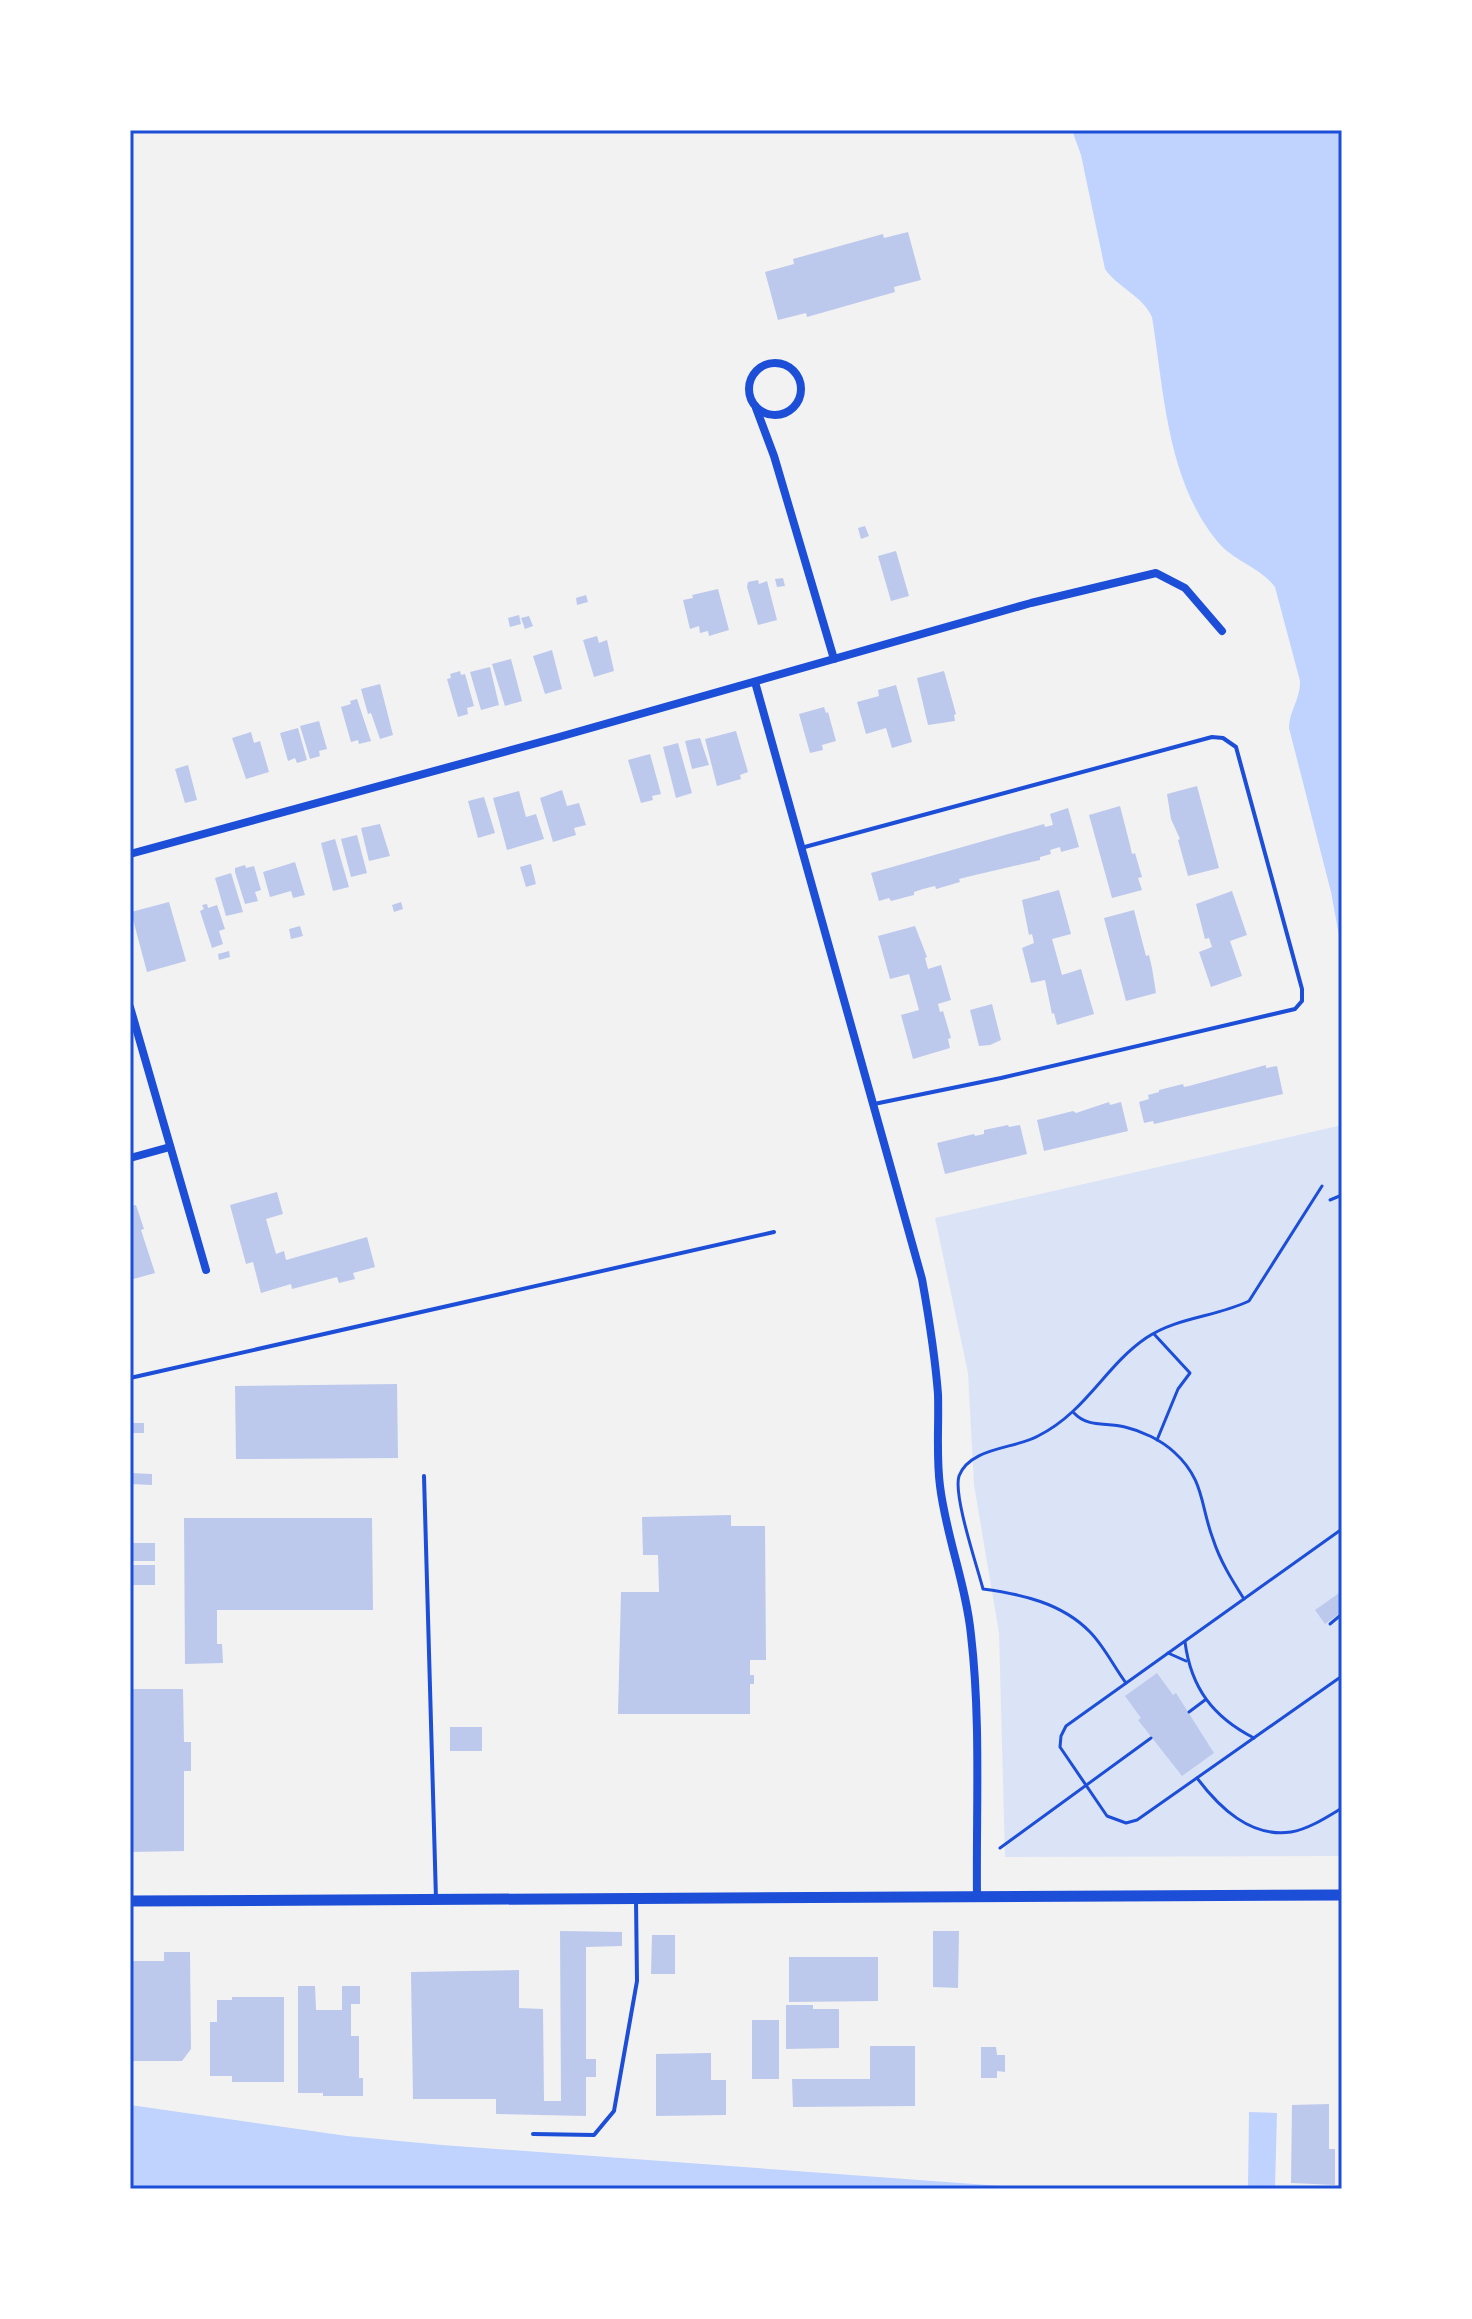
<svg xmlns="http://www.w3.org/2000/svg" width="1472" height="2319" viewBox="0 0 1472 2319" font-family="'Asap Condensed',sans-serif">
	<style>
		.green { fill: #dbe4f7 }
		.water { fill: #bfd3fe }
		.building { fill: #bdc9ec }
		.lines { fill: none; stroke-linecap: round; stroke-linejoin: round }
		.path { stroke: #1d4ed8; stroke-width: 3 }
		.service { stroke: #1d4ed8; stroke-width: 4 }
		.minor { stroke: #1d4ed8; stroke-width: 8 }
		.tertiary { stroke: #1d4ed8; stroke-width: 11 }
		.neatline { fill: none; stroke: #1d4ed8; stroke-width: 3 }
	</style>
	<rect width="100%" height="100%" fill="#f2f2f2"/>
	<path class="green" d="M1342 1125V1856L1005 1857 999 1633 974 1485 968 1373 935 1218Z"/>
	<g class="water">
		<path d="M1072 130H1342V952L1331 892 1289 728C1289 711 1301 698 1300 681L1275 587C1260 567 1233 561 1217 541 1167 480 1164 391 1152 317 1142 295 1118 288 1105 269L1081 155Z"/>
		<path d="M130 2105 347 2136 442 2145 1043 2189H130Z"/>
		<path d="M1249 2112 1277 2113 1275 2189H1248Z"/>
	</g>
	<g class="building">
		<path d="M908 232 921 280 894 287 895 292 807 317 806 313 778 320 765 272 794 264 793 259 883 234 884 238Z"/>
		<path d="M865 526 869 536 861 539 858 528Z"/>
		<path d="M896 551 909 596 891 601 878 556Z"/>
		<path d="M783 578 785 586 777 587 775 579Z"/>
		<path d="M758 580 759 584 767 581 777 620 758 625 747 587 748 582Z"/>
		<path d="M718 589 729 630 709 636 708 631 700 633 699 626 690 629 683 600 693 598 692 595Z"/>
		<path d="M586 595 588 602 577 605 576 598Z"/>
		<path d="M519 615 521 624 510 627 508 618Z"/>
		<path d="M529 616 533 626 525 629 521 618Z"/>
		<path d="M597 636 599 643 607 640 614 671 594 677 583 640Z"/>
		<path d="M552 650 562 689 545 694 533 656Z"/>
		<path d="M511 659 522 701 505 706 492 664Z"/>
		<path d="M490 667 499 705 481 710 470 672Z"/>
		<path d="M460 671 461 675 465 674 474 706 467 708 468 714 458 717 447 679 451 678 450 674Z"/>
		<path d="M944 671 956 714 954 715 955 721 928 725 917 678Z"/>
		<path d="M380 684 393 735 380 739 371 713 368 714 361 689Z"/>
		<path d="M896 685 912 742 892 748 886 728 866 734 857 702 879 696 878 690Z"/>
		<path d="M357 699 371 741 359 744 358 740 351 742 341 707 351 704 350 701Z"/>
		<path d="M824 707 826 713 828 712 836 741 822 745 823 750 810 753 799 714Z"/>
		<path d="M319 721 327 749 319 751 320 756 310 759 300 726Z"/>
		<path d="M298 728 307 760 297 763 295 758 288 761 280 733Z"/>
		<path d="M736 731 748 772 740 775 741 779 717 786 705 739Z"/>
		<path d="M251 732 254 743 260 741 269 772 246 779 232 738Z"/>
		<path d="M700 738 709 765 692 769 685 741Z"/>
		<path d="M678 743 692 793 676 798 663 747Z"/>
		<path d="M650 754 661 794 652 796 653 800 641 803 628 760Z"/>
		<path d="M188 765 197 800 185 803 175 769Z"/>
		<path d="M1197 786 1219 868 1188 876 1178 840 1180 839 1171 819 1167 794Z"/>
		<path d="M562 790 567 806 579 803 586 825 574 828 576 835 553 842 540 798Z"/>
		<path d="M519 791 526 817 536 814 544 839 507 850 493 798Z"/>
		<path d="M484 797 495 833 478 838 468 801Z"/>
		<path d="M1120 806 1130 845 1132 854 1135 853 1142 877 1138 878 1142 890 1112 898 1089 815Z"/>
		<path d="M1068 808 1079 847 1061 852 1060 847 1050 850 1051 854 1040 857V860L971 876 959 879 960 882 936 889 935 886 923 889 914 892V895L891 901 889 898 879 901 871 873 1044 824 1045 827 1053 825 1050 814Z"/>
		<path d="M380 824 390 856 369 861 361 828Z"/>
		<path d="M357 835 367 873 351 877 341 839Z"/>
		<path d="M335 839 349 887 333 891 321 843Z"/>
		<path d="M295 862 305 895 293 898 291 891 270 897 263 872Z"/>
		<path d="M531 864 536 884 526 887 520 867Z"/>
		<path d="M245 865 246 868 254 866 261 890 255 892 258 901 245 904 235 872V868Z"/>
		<path d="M231 873 243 912 226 916 215 878Z"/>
		<path d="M1059 890 1071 934 1052 939 1062 975 1081 969 1094 1014 1057 1025 1054 1013 1052 1014 1045 980 1031 983 1027 967 1022 948 1034 943 1032 934 1029 935 1022 900Z"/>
		<path d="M1232 891 1247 935 1230 941 1242 976 1211 987 1199 952 1212 947 1209 938 1205 939 1196 904Z"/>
		<path d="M169 902 186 961 147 972 131 912Z"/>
		<path d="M401 902 403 909 394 912 392 905Z"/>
		<path d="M207 904 208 908 217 905 225 929 219 931 223 944 212 948 200 911 204 909 202 905Z"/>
		<path d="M1134 910 1146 956 1149 955 1152 968 1156 993 1126 1001 1104 918Z"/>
		<path d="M300 926 303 936 291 939 289 929Z"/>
		<path d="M915 926 927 957 925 958 928 969 941 965 951 1000 938 1004 940 1012 943 1011 951 1038 948 1039 950 1048 913 1059 901 1015 919 1010 909 974 890 979 878 936Z"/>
		<path d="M229 951 230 957 219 960 218 954Z"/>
		<path d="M992 1004 1001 1040 990 1045 979 1046 970 1010Z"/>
		<path d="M1266 1065V1068L1277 1066 1283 1094 1154 1124 1153 1121 1144 1123 1139 1102 1149 1099 1148 1095 1159 1092V1090L1183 1084 1184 1087 1189 1086Z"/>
		<path d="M1109 1102 1110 1105 1121 1102 1128 1131 1044 1151 1037 1120 1073 1111 1076 1113Z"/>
		<path d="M1008 1125 1009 1127 1020 1125 1027 1154 945 1174 937 1143 974 1134 975 1136 984 1134V1130Z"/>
		<path d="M277 1192 283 1214 266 1219 276 1254 284 1251 286 1260 367 1237 375 1267 353 1273 355 1279 339 1283 337 1277 292 1289 291 1284 261 1293 253 1262 246 1264 230 1205Z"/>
		<path d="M136 1205 144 1229 141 1230 155 1273 130 1280V1206Z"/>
		<path d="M397 1384 398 1458 236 1459 235 1386Z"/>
		<rect x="130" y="1423" width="14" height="10"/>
		<path d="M130 1473 152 1474V1485L130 1484Z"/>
		<path d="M731 1515V1526H765L766 1660H750V1675H754V1684H750V1714H618L621 1592H659L658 1555H643L642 1517Z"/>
		<path d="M184 1518H372L373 1610H217V1644H222L223 1663 185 1664Z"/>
		<rect x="130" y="1543" width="25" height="18"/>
		<rect x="130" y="1565" width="25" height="20"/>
		<path d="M1342 1591V1612L1325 1624 1315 1610Z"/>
		<path d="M1157 1673 1173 1695 1176 1693 1214 1753 1182 1776 1138 1720 1141 1718 1125 1696Z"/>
		<path d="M130 1689H183L184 1742H191V1771H184V1851L130 1852Z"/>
		<rect x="450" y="1727" width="32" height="24"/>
		<path d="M560 1931 622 1932V1946L586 1947V2059H596V2077H586V2116L496 2114V2099H413L411 1972 519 1970V2008L543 2009 544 2101H561Z"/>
		<path d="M933 1931H959L958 1988 933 1987Z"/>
		<path d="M652 1935H675V1974H651Z"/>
		<path d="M164 1952H190L191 2049 182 2061H130V1961H164Z"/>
		<path d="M789 1957H878V2001L789 2002Z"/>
		<path d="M298 1986H315L316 2010H342V1986H360V2004H351V2036H359V2078H363V2096H323V2093H298Z"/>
		<path d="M232 1997H284V2082H232V2076H210V2022H217V2000H232Z"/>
		<path d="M786 2005H813V2009H839V2048L786 2049Z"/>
		<rect x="752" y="2020" width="27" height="59"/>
		<path d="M870 2046H915V2106L793 2107 792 2079H870Z"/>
		<path d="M981 2047H996L997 2055H1005V2072L997 2071V2078H981Z"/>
		<path d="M711 2053V2080H726V2115L656 2116V2054Z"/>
		<path d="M1329 2104V2149H1335V2185L1291 2183 1292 2105Z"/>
	</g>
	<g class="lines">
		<g class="path">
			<path d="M1330 1200 1342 1195"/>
			<path d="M1154 1334 1190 1373 1178 1389 1157 1440"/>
			<path d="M1074 1413C1088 1428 1106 1422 1125 1427 1142 1431 1161 1440 1174 1452 1205 1480 1200 1505 1213 1539 1220 1561 1232 1580 1244 1599"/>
			<path d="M1342 1529 1066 1726 1061 1736 1060 1747 1107 1816 1126 1823 1137 1820 1342 1676"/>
			<path d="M1330 1624 1342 1614"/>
			<path d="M1185 1642C1191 1688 1213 1717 1254 1738"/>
			<path d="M1168 1653 1186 1661"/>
			<path d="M1126 1683C1114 1667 1104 1646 1090 1632 1062 1603 1021 1594 983 1589 977 1566 953 1495 959 1476 970 1447 1015 1449 1038 1436 1086 1412 1105 1366 1146 1338 1177 1317 1216 1317 1249 1301L1322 1186"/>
			<path d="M1189 1712 1205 1700"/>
			<path d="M1197 1778C1219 1807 1250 1838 1291 1832 1309 1829 1327 1817 1342 1808"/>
			<path d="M1000 1848 1151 1738"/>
		</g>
		<g class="service">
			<path d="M801 848 1212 737 1223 738 1236 747 1302 989V1001L1295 1009 1001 1078 874 1104"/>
			<path d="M130 1378 774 1232"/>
			<path d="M424 1476 436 1899"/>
			<path d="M533 2134 594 2135 614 2111 637 1981 636 1900"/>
		</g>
		<g class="minor">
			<circle cx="775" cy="389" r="26"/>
			<path d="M756 408 774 456 834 659"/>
			<path d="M755 682 922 1279C929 1318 935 1356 938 1394 939 1425 936 1456 940 1486 946 1536 966 1584 971 1635 981 1721 976 1810 977 1897"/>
			<path d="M130 854 559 737 1031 603 1156 573 1185 588 1222 631"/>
			<path d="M130 1007 206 1270"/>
			<path d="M130 1158 170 1147"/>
		</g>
		<path class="tertiary" d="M130 1901 1342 1895"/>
	</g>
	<rect width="1472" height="2319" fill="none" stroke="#ffffff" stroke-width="264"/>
	<rect x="132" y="132" width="1208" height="2055" class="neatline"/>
</svg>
